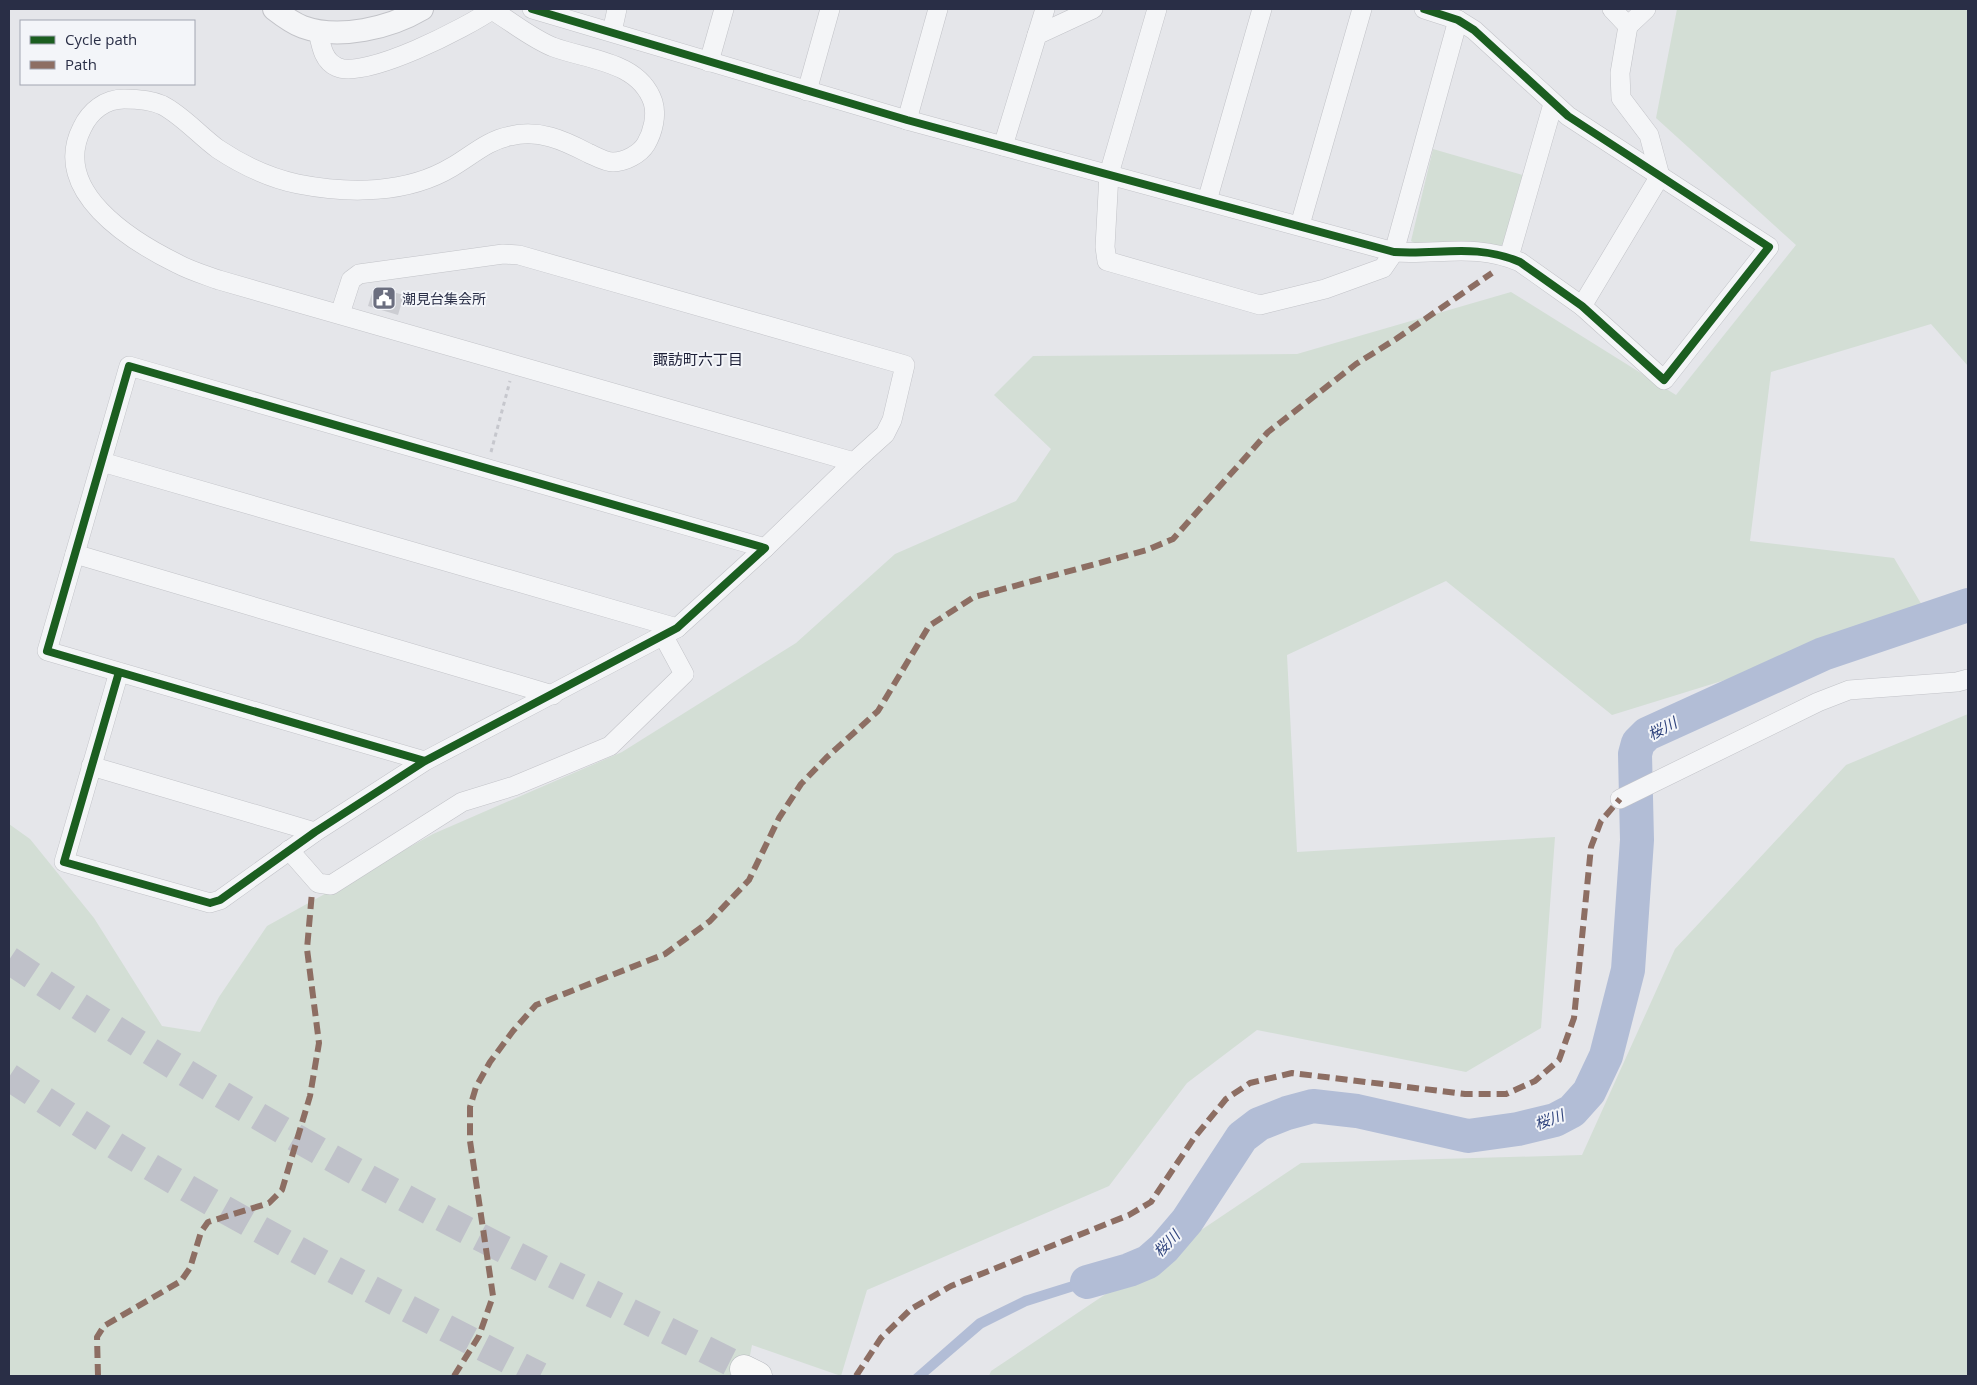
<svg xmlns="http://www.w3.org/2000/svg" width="1977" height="1385" viewBox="0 0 1977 1385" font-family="'Open Sans','Noto Sans JP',sans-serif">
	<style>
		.green { fill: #d3ded5 }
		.water { fill: #b2bdd6 }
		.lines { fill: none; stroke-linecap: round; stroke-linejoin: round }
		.river { stroke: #b2bdd6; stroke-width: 34 }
		.building { fill: #cccdd2 }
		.motorway-tunnel { stroke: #bfc1c9; stroke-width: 28; stroke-dasharray: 28 14; stroke-linecap: butt }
		.minor-casing { stroke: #c2c3c8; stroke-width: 20 }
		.tertiary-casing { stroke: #c2c3c8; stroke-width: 24 }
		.motorway-casing { stroke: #b7b9bf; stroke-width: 29 }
		.path { stroke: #c6c7cd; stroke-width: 3; stroke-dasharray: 4 4; stroke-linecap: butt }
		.minor { stroke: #f4f5f7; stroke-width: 19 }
		.tertiary { stroke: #f4f5f7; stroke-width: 22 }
		.motorway { stroke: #f8f8f8; stroke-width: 28 }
		.quiet { stroke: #8d6e63; stroke-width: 6; stroke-dasharray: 12 6; stroke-linecap: butt }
		.cycleway-casing { stroke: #f3f5f9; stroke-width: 11 }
		.cycleway { stroke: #1b5e20; stroke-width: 8 }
		.labels { text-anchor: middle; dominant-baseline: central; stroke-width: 4; stroke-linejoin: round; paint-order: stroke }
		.poi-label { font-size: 14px; fill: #292e46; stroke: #f3f5f9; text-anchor: start }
		.neighbourhood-label { font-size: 15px; fill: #1c1f37; stroke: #f3f5f9 }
		.water-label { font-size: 15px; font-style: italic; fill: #30447d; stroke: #f3f5f9 }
	</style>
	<rect width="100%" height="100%" fill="#e5e6ea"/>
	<g class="green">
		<path d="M1677 9H1968V366L1931 324 1771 372 1750 541 1894 558 1929 617 1612 715 1446 581 1287 655 1297 852 1555 837 1541 1028 1466 1072 1257 1030 1187 1083 1109 1186 867 1290 841 1376 752 1345 746 1376H9V824L30 839 94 918 162 1026 200 1032 219 997 267 926 433 834 622 752 796 643 895 554 1016 501 1051 449 994 395 1033 356 1297 354 1511 292 1676 395 1796 245 1656 118Z"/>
		<path d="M1433 149 1526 176 1507 242 1500 246 1424 248 1411 241Z"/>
		<path d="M1968 714V1376H989L991 1371 1301 1163 1582 1155 1675 949 1846 765Z"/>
	</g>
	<path class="water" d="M1127 1264 1134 1272 1027 1306 983 1328 927 1376H912L977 1319 1024 1296Z"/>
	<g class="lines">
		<path class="river" d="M1087 1282 1129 1270 1148 1262 1164 1248 1187 1221 1242 1137 1259 1124 1287 1113 1313 1106 1357 1111 1468 1136 1518 1129 1555 1120 1572 1111 1589 1092 1606 1056 1628 970 1637 840 1635 754 1638 743 1647 734 1823 654 1968 605"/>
	</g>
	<path class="building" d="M374 287 404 295 398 315 368 306Z"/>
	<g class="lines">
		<g class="motorway-tunnel">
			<path d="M9 960C155 1058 307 1148 464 1229 557 1277 651 1322 744 1369"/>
			<path d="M9 1077C47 1102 85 1127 124 1151 259 1232 399 1305 540 1376"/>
		</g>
		<g class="minor-casing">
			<g id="minor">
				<path d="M532 9 907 120 1394 252C1440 255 1475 243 1520 262L1582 306 1664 380 1769 247 1568 116 1474 30 1458 20 1424 9"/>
				<path d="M1157 9 1109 174 1105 247 1107 261 1260 305 1325 289 1383 268 1394 252 1458 20"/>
				<path d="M1612 9 1628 26 1646 9"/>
				<path d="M492 10C512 22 531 38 553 47 588 60 639 61 653 102 657 115 653 132 646 144 640 154 625 162 613 162 605 162 595 156 588 153 563 140 539 129 510 136 488 140 471 156 452 167 407 194 349 194 298 184 270 178 242 165 218 149 200 136 182 115 162 105 151 100 136 99 124 99 105 99 90 111 82 128 50 191 131 241 178 264 191 271 205 275 219 280L854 462 765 548"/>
				<path d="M318 31C321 45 323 61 337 67 365 80 468 27 493 9"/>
				<path d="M612 32 617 9"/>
				<path d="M1037 35 1045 9"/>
				<path d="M709 62 724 9"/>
				<path d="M807 91 830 9"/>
				<path d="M907 120 938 9"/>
				<path d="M1003 146 1037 35 1093 9"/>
				<path d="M1207 201 1262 9"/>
				<path d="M1300 225 1362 9"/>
				<path d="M1509 257 1553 104"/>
				<path d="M1582 306 1660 176 1649 135 1621 98 1620 73 1628 26"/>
				<path d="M340 314 351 280 359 274 503 254 519 255 905 365 892 420 885 434 854 462"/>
				<path d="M102 462 677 628"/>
				<path d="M75 554 553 695"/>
				<path d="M119 672 64 862 210 903 220 900 315 832 425 761 677 628 765 548 129 366 47 651 425 761"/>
				<path d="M91 766 315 832"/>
				<path d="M1620 799 1818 702 1849 690 1957 682 1968 679"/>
				<path d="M289 850 318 883 331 885 462 802 514 786 610 746 684 674 664 637"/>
			</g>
		</g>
		<g class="tertiary-casing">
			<path id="tertiary" d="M274 9C283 16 292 23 303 27 339 40 390 28 422 9"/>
		</g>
		<g class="motorway-casing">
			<path id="motorway" d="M744 1369 758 1376"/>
		</g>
		<path class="path" d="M491 452 510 381"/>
		<use href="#minor" class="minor"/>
		<use href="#tertiary" class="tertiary"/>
		<use href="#motorway" class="motorway"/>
		<g class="quiet">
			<path d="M98 1376 97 1337 104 1326 181 1281 190 1268 201 1232 208 1222 269 1203 282 1190 310 1096 319 1043 307 949 312 892"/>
			<path d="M454 1376 479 1336 493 1296 470 1141V1107L476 1087 490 1062 513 1031 536 1005 665 954 710 921 749 880 779 818 801 784 826 758 878 711 929 626 974 597 1147 550 1173 539 1268 432 1356 364 1396 339 1492 273"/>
			<path d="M856 1376 881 1338 911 1309 951 1286 1129 1215 1151 1202 1194 1138 1226 1099 1250 1083 1292 1073 1465 1094H1506L1535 1081 1559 1060 1574 1018 1591 847 1601 821 1620 799"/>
		</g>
		<g class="cycleway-casing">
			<g id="cycleway">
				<path d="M532 9 907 120 1394 252C1440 255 1475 243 1520 262L1582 306 1664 380 1769 247 1568 116 1474 30 1458 20 1424 9"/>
				<path d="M119 672 64 862 210 903 220 900 315 832 425 761 677 628 765 548 129 366 47 651 425 761"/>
			</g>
		</g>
		<use href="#cycleway" class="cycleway"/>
	</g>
	<defs>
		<g id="civic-square" transform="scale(1.25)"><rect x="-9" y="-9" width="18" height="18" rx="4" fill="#6b6e7f" stroke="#f3f5f9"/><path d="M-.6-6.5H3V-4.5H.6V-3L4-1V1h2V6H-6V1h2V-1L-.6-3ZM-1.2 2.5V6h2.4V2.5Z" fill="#fff"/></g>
	</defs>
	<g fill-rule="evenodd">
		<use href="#civic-square" x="384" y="298"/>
	</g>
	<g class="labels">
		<g class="poi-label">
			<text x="402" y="298">潮見台集会所</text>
		</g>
		<g class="neighbourhood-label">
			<text x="698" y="359">諏訪町六丁目</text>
		</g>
		<g class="water-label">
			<text transform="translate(1662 728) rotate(-27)">桜川</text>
			<text transform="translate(1549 1119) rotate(-20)">桜川</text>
			<text transform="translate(1166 1243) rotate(-46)">桜川</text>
		</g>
	</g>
	<rect width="1977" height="1385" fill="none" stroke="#292e46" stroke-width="20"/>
	<rect x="20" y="20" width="175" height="65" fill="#f3f5f9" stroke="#a2a5b1"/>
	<rect x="30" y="36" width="25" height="8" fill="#1b5e20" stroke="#a2a5b1"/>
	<text x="65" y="45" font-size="15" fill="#292e46">Cycle path</text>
	<rect x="30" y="61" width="25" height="8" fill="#8d6e63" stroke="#a2a5b1"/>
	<text x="65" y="70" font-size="15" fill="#292e46">Path</text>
</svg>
